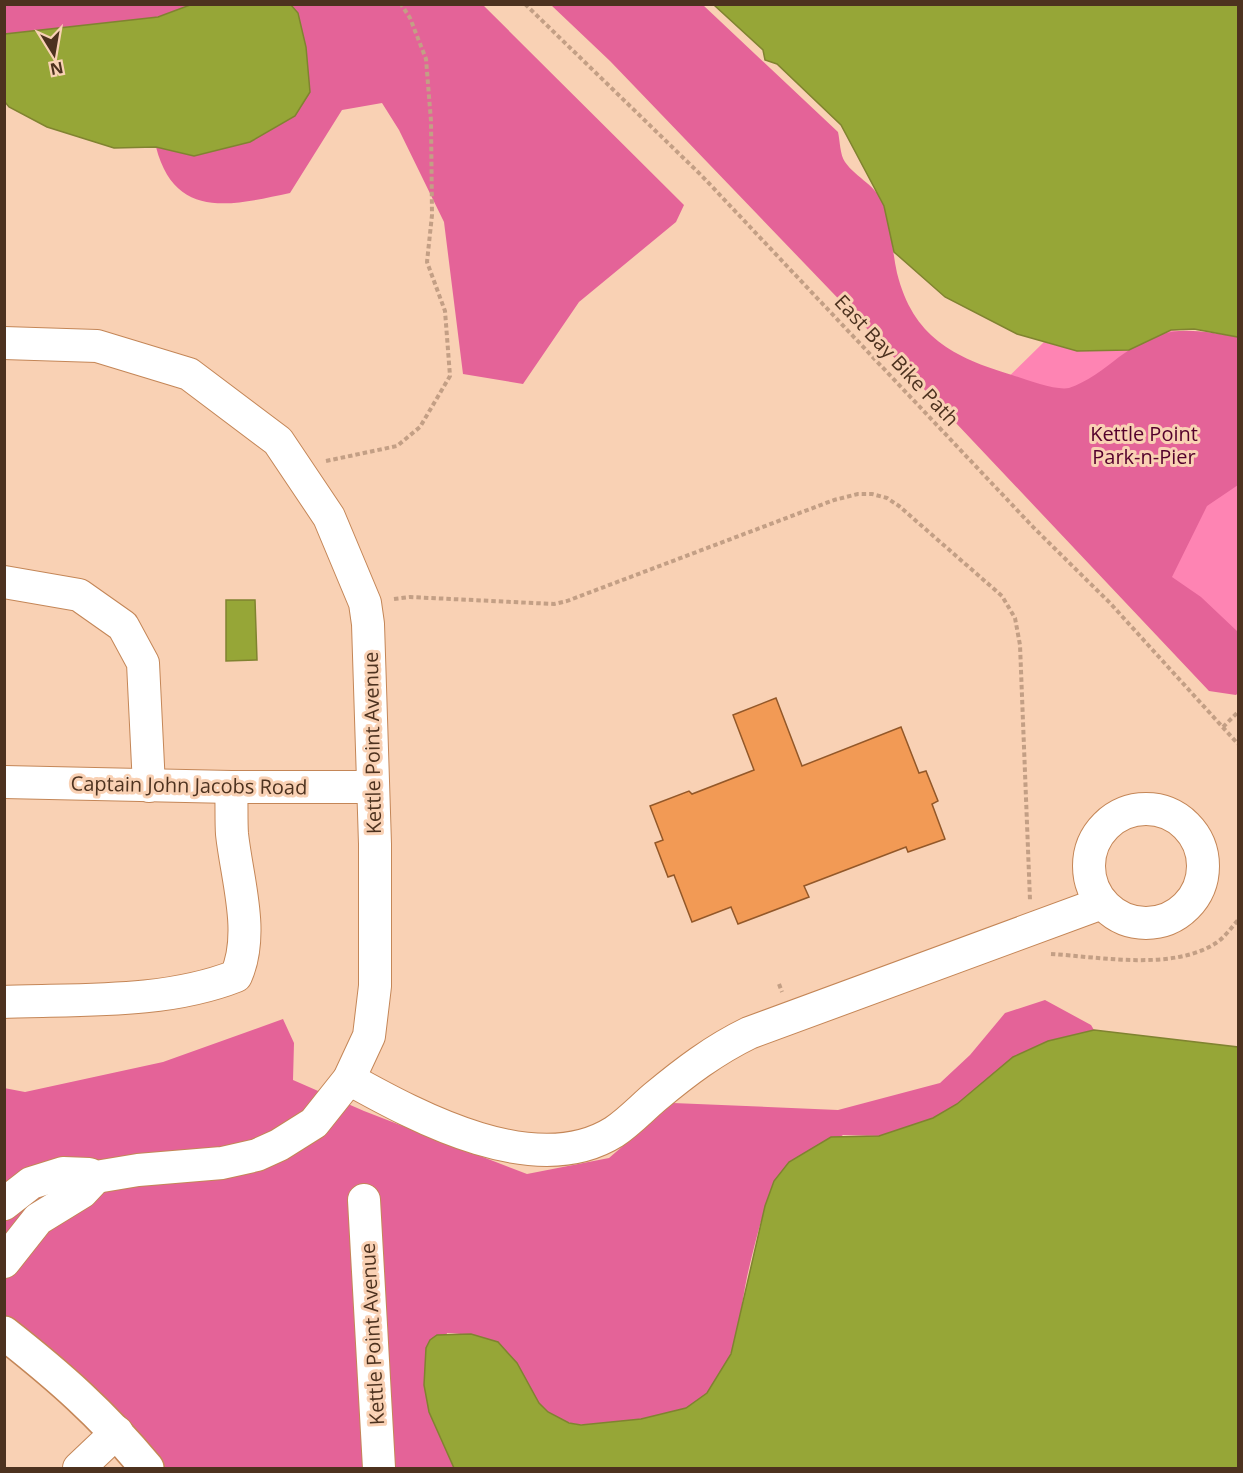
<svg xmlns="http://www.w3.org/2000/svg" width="1243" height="1473" viewBox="0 0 1243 1473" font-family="'Open Sans',sans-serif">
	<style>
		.green { fill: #fe84b3 }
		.forest { fill: #e46398 }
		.water { fill: #96a637; stroke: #808330; stroke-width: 1.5 }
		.building { fill: #f29a55; stroke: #935829; stroke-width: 1.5 }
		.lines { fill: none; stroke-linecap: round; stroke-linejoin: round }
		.minor-casing { stroke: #c48657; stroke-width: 34 }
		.major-casing { stroke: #c48657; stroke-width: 36 }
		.path { stroke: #c39f85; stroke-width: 4; stroke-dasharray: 4.5 3; stroke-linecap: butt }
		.minor { stroke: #fff; stroke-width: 32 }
		.major { stroke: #fff; stroke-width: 33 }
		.labels { text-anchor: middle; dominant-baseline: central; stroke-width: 6; stroke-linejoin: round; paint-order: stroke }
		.street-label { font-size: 20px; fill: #4d321f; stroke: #f9d1b4 }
		.park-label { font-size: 20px; fill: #54002c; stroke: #f9d1b4 }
	</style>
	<rect width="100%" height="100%" fill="#f9d1b4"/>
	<path class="green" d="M1171 330 1238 337V679L976 409 1044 342 1077 351 1129 350Z"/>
	<g class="forest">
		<path d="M4 5H190L158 17 5 34Z"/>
		<path d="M291 5H483L684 205 676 222 579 302 523 384 463 374 444 222 399 130 382 103 342 110 290 193C233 205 175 221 156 147L194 156 250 142 295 116 298 13Z"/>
		<path d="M551 5H703L838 132C840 141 840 155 845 162 857 179 877 185 884 206 892 227 892 251 897 273 913 337 953 357 1012 375 1025 379 1056 391 1069 388 1087 382 1104 369 1119 357 1165 324 1186 328 1238 337V485L1207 506 1172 577 1201 597 1238 632V693L1236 695 1209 691 854 315 610 61Z"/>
		<path d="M1045 1000 1091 1025 1094 1030 1048 1041 1013 1057 957 1104 933 1118 879 1136 843 1135 774 1181C763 1212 754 1245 747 1277 738 1321 737 1371 698 1401 679 1417 648 1418 624 1421 597 1424 568 1431 546 1410 536 1401 530 1389 523 1377 505 1340 486 1335 447 1333L429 1412 454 1468H148L5 1333 4 1088 25 1092 163 1062 283 1019 294 1043 293 1080 364 1111 527 1174 609 1158 673 1103 838 1110 940 1083 970 1055 1005 1013Z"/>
	</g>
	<g class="water">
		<path d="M190 5H291L298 13 306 47 310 92 295 116 250 142 194 156 156 147 114 148 47 127 9 107 5 102V34L158 17Z"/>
		<path d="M714 5H1238V337L1194 329 1171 330 1129 350 1077 351 1017 334 945 297 894 252 884 206 841 125 777 64 765 60 763 50Z"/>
		<path d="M226 600H255L257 660 226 661Z"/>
		<path d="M1094 1030 1238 1047V1468H454L429 1412 424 1385 426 1348 430 1340 437 1335 471 1334 498 1342 517 1363 539 1403 548 1412 569 1423 581 1425 641 1419 686 1408 707 1393 731 1354 765 1206 774 1181 789 1162 831 1137 879 1136 933 1118 957 1104 1013 1057 1048 1041Z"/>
	</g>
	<path class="building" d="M776 698 802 766 901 727 919 773 926 771 938 801 932 804 945 839 908 852 906 847 804 886 809 897 738 924 731 907 692 922 674 875 668 877 655 843 663 840 650 806 689 791 692 794 754 770 733 715Z"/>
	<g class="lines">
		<g class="minor-casing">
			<g id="minor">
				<path d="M4 343 97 346 189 374 278 441 329 517 365 603 368 624 375 844V986L369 1036 349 1079 314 1123 279 1145 257 1155 222 1163 138 1170 96 1177 89 1174 63 1173 31 1183 4 1204"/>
				<path d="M4 582 79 595 123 626 143 663 149 786"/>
				<path d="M4 782 231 787H373"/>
				<circle cx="1146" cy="866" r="57"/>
				<path d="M4 1002C80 999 165 1004 236 976 255 933 237 880 232 834 231 819 232 803 231 787"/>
				<path d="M349 1079C419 1118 536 1181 614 1132 629 1122 642 1108 655 1097 685 1072 714 1050 749 1033L1102 903"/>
				<path d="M364 1200 379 1468"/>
				<path d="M4 1262 38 1219 82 1192 96 1177"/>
				<path d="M79 1468 117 1432"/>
			</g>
		</g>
		<g class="major-casing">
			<path id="major" d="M4 1333C60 1377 102 1414 147 1468"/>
		</g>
		<g class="path">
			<path d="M525 4 702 176 1034 528 1110 603 1238 744"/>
			<path d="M326 461 397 446 420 427 450 376 445 311 427 262 432 215 431 121 426 59 410 18 401 4"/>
			<path d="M394 599 410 597 554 604 567 601 834 500 858 494H872L887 498 899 506 1002 596 1015 618 1020 645 1030 900"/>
			<path d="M1223 727 1238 712"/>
			<path d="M1051 954C1101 957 1173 971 1216 943 1224 938 1231 928 1238 920"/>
			<path d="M779 984 782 992"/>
		</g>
		<use href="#minor" class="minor"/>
		<use href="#major" class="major"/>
	</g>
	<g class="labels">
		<g class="street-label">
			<text transform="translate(897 360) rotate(47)">East Bay Bike Path</text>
			<text transform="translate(372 743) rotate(-91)">Kettle Point Avenue</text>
			<text transform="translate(189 785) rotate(1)">Captain John Jacobs Road</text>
			<text transform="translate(372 1334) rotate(-93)">Kettle Point Avenue</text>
		</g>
		<g class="park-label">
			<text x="1144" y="433">Kettle Point<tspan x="1144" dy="23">Park-n-Pier</tspan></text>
		</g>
	</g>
	<rect width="1243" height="1473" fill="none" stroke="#4d321f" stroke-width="12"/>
	<g transform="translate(54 54) rotate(169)" stroke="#f9d1b4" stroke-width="4.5" paint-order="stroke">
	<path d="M0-4.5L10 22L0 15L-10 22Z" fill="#4d321f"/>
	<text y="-9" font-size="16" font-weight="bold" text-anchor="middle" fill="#4d321f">N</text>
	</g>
</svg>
